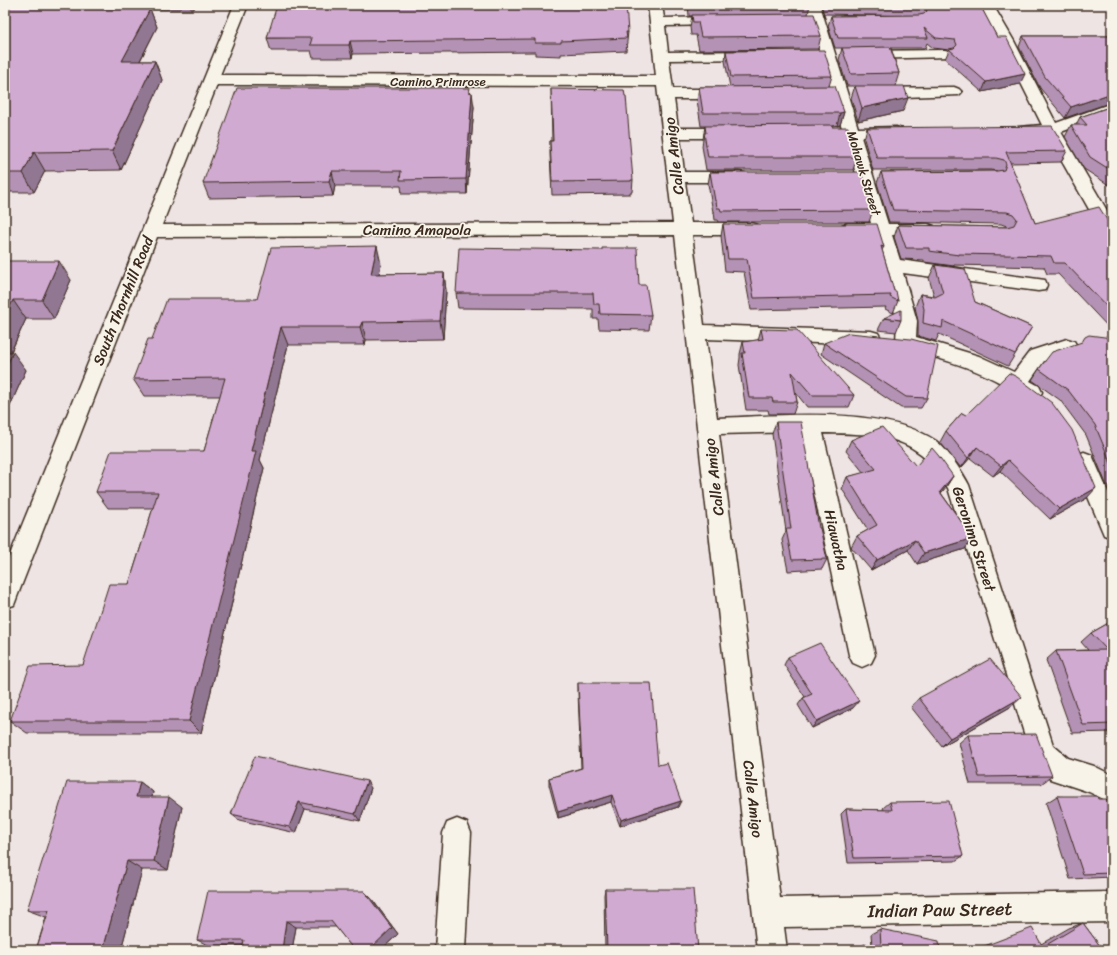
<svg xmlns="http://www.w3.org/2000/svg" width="1117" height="955" viewBox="0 0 1117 955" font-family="Sriracha,sans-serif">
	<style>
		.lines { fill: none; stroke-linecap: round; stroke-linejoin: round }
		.street-casing { stroke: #3b2a1e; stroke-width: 3 }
		.street { fill: #f7f3e8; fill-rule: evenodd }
		.wall { fill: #b492b5; stroke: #3b2a1e }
		.shaded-wall { fill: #927793; stroke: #3b2a1e }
		.building { fill: #d1aad2; stroke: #3b2a1e }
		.labels { text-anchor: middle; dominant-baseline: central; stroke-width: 3.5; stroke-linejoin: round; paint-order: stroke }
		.far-street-label { font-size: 13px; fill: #3b2a1e; stroke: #f7f3e8 }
		.street-label { font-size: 15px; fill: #3b2a1e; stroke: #f7f3e8 }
		.near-street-label { font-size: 18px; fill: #3b2a1e; stroke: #f7f3e8 }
	</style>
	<rect width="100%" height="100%" fill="#efe4e4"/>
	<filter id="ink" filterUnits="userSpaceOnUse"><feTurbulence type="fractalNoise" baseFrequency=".025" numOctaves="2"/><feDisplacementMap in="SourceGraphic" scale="8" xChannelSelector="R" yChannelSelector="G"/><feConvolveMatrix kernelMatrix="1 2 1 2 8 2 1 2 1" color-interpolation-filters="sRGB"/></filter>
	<g filter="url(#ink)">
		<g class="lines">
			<g class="street-casing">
				<g id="street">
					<path d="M234 5H248L220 75 656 76 648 5H662L664 18 720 17 725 18 727 21 725 24 720 25 665 26 668 52 755 51 760 52 762 55 760 58 755 59 669 60 673 89H727L732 91 735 94 732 97 727 99H674L678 128H734L740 130 742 133 740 136 734 138H680L684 172H739L745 173 747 177 745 181 739 182H685L691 223H752L758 225 761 229 758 233 752 235H692L704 325 871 331 878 333 881 338 878 343 871 345 706 339 717 418C779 416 883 405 936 441 947 449 963 473 969 485L1053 745 1068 758 1094 766 1112 775V803L1089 792 1050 779 1033 762 948 488C940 477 932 462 921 454 893 432 856 434 823 433L875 655 871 663 862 667 853 663 849 655 801 432 719 434 780 898 1112 892V922L784 927 787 950H757L675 235 157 237 17 597 14 605 5 608V567ZM217 85 657 86 673 223 162 225Z"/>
					<path d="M806 5H820L858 128 896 127 902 129 904 132 902 135 861 137 888 224H928L934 226 937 230 934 234 928 236 892 235 900 260 1038 279 1045 280 1047 285 1045 290 1038 291 903 273 917 321 916 337 979 356 1014 372 1030 351 1067 339 1074 341 1077 346 1074 351 1044 361 1030 381 1039 386 1042 392 1039 398C1024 402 1009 387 995 380 965 364 932 357 899 347L896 342 897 321 874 235H848L842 233 839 229 842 225 848 223H871L845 137 820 138 814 136 812 133 814 130 842 128Z"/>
					<path d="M979 5H993L1014 41 1056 123 1112 103V113L1061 132 1112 219V240L1106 238 1103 234 1047 135 1018 133 1016 130 1018 127 1042 125 1000 41Z"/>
					<path d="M945 50 950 51 952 54 950 57 863 59 858 58 856 55 858 52 863 51Z"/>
					<path d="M954 87 959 89 962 92 959 95 876 98 871 96 868 93 871 90 876 88Z"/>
					<path d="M1084 452 1092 455 1112 501V538L1104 535 1073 461 1076 455Z"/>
					<path d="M457 819 467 823 471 833 465 950H435L443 833 447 823Z"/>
				</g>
			</g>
			<use href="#street" class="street"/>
		</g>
		<g class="wall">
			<path d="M5 5H77L79 8H144L142 5H195L194 9H150L157 27 140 61H155L162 80 121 170 45 171 34 192H5Z"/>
			<path d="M688 5H810L808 14 821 36 818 49 699 50 696 35H691L690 27 692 16H689Z"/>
			<path d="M821 5H980L1020 84 982 92 945 59 949 50 933 48 927 43 925 48H891L899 73 895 86 903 111 858 121 851 98 855 86H847L839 60 842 48H835L828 26 831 16H917L824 14Z"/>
			<path d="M628 32 626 51 561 54V56L535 55V52L353 54 352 58H313L311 51H271L267 38Z"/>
			<path d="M1023 36H1112V102L1065 118 1040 88 1019 47Z"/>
			<path d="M726 51 832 76 829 86 844 112 840 125 832 126V127L857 157 853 170H706L702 146 705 126H701L697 100 699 87H730L725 61Z"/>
			<path d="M551 89 633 180 632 192H630V194L552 195 550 154V141H552Z"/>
			<path d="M470 93 474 107 467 194H402L401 186H335L333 196 209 198 203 183Z"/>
			<path d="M1112 106V187L1084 169 1065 137 1071 125H1076L1080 117Z"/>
			<path d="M867 128 1067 151 1061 162 1010 163 1035 223 1112 228V331L1058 274H1047L1044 267 954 265V266L924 262V260L901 259 894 237 898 225 1007 227H1008L1007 226 1001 224 889 222 877 183 881 172 997 171 991 170H873L864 139Z"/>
			<path d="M710 172 873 210 869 222H719L718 220H715L714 212H713L708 184Z"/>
			<path d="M1112 209V216L1110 212Z"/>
			<path d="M723 224 884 247 882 250 894 291 898 301 893 313 885 309 886 307 751 310 744 272 725 271 721 236Z"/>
			<path d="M5 261 71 280 54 319H26L11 352 26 370 10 406H5Z"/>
			<path d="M381 264 379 274 444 273 446 291 443 339 366 340 365 345H288L260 460 264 468 201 733H27L10 721 83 665 129 584 153 508H108L96 492 204 451 220 396H144L133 379 152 339 257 299Z"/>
			<path d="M935 265 975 302 1032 327 1008 366 939 334 936 341 918 336V321L915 307 920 294 934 296 929 278Z"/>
			<path d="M639 285 651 315 649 330 599 329 598 319H593V309L458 308 456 293Z"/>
			<path d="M884 318 901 320 896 332 878 330Z"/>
			<path d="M761 329 854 395 849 407H807L796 393 797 402 793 414H769L768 410H746L739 365 740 358V354L743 342 758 340Z"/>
			<path d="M1112 338V491L1109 485 1107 486 1086 435 1060 400 1032 380 1039 369Z"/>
			<path d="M824 343 927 398 921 408H901L821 354Z"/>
			<path d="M962 413 1087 498 1050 519 1000 471 993 476 970 458 961 468 940 442 946 431Z"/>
			<path d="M776 422 827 559 822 569 788 571 782 540 786 531 772 434Z"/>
			<path d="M851 440 916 466 953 476 946 487 941 493 973 538 965 549 917 564 908 550 871 570 851 547 857 536 868 530 842 489 847 477 864 473 846 451Z"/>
			<path d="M1112 621V732L1072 733 1046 660 1056 651 1088 650 1081 642 1091 633Z"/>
			<path d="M788 657 853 708 812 728 798 705 803 698 805 697 784 665Z"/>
			<path d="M578 683 658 765 678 807 620 826 611 802 558 818 549 785V778L581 768 578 692Z"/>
			<path d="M919 698 1012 706 942 746 911 707Z"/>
			<path d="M968 735 1052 776 1041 784H970L959 743Z"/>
			<path d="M140 782 153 792 152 797 182 807 168 870H142L121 950H36L46 917 27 910Z"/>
			<path d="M371 788 360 821 305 809 296 833 239 820 231 814Z"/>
			<path d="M1057 796 1107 800 1110 798H1112V877L1070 879 1046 803Z"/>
			<path d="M890 802 963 856 955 861 848 863 841 814 846 809 884 810 883 808Z"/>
			<path d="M605 889 698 950H605L604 895Z"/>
			<path d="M364 891 371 898 398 934 381 950H354L336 927H296L292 950H242L243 946H210L197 940Z"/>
			<path d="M1083 923 1103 950H974L1041 944 1069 928Z"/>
			<path d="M880 929 940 950H857V948L865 944 872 945 871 934Z"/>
		</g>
		<g class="shaded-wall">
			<path d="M72 5H77L83 19 70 8Z"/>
			<path d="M150 9 157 27 130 80 122 61Z"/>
			<path d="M350 41 353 54 352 58 349 45Z"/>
			<path d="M155 61 162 80 121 170 112 151Z"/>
			<path d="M1025 74 1020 84 982 92 986 82Z"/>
			<path d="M472 93 474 107 467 194 466 179Z"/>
			<path d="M1112 93V102L1065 118 1071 107Z"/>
			<path d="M908 98 903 111 858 121 862 108Z"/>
			<path d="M844 112 840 125 837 126 840 113Z"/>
			<path d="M34 152 45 171 34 192 23 173Z"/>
			<path d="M332 171 335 186 333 196 329 181Z"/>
			<path d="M377 246 381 264 375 293 371 274Z"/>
			<path d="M59 261 71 280 54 319 42 300Z"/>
			<path d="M444 273 446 291 443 339 440 321Z"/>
			<path d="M13 300 26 319 5 364V317Z"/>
			<path d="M362 322 366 340 365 345 360 327Z"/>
			<path d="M281 327 288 345 260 460 264 468 201 733 189 721 251 451Z"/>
			<path d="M13 352 26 370 10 406 5 399V369Z"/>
			<path d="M977 447 970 458 961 468 968 458Z"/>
			<path d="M1008 460 1000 471 993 476 1001 466Z"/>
			<path d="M953 476 946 487 933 503 940 492Z"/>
			<path d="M1096 488 1087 498 1050 519 1059 509Z"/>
			<path d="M973 538 965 549 917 564 924 553Z"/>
			<path d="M915 540 908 550 871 570 877 560Z"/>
			<path d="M1022 697 1012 706 942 746 950 738Z"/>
			<path d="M859 701 853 708 812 728 817 721Z"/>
			<path d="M367 781 371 788 360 821 355 814Z"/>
			<path d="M140 782 153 792 150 807 136 797Z"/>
			<path d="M612 795 611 802 558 818V812Z"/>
			<path d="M169 797 182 807 168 870 154 861Z"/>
			<path d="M681 801 678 807 620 826 621 820Z"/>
			<path d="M299 802 305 809 296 833 289 827Z"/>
			<path d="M127 861 142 870 121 950H103Z"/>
			<path d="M364 891 371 898 398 934 381 950H369Z"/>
			<path d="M286 921 296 927 292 950H282Z"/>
		</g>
		<g class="building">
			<path d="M5 5H72L70 8 150 9 122 61H155L112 151 34 152 23 173H5Z"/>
			<path d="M277 5H626L628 32H626L627 38 561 41V43H535V39L350 41 349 45H310L312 38H267Z"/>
			<rect x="690" y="5" width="120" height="1"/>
			<path d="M869 5H980L997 37H1006L1025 74 986 82 949 49 954 48 957 45 955 40 936 38 924 28 928 38H838L831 16 919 15 924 14 927 11 924 6Z"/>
			<path d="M814 14 821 36 701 37 698 22H693L692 15Z"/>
			<path d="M1023 36H1112V93L1071 107 1045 77Z"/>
			<path d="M890 47 899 73 851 74 842 48Z"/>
			<path d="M824 50 832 76 731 77 726 51Z"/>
			<path d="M835 86 844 112 840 113H703L699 87Z"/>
			<path d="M855 86H904L908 98 862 108Z"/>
			<path d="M237 88H470L469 92 472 93 466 179 400 180 401 171H332L329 181 203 183Z"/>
			<path d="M551 89 624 90 625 96H626L633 180H631V181L552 182 550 141H553Z"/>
			<path d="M1112 106V171L1090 157 1071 125H1087L1080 117Z"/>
			<path d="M831 125 832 127H848L857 157H708L704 133H706L705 126Z"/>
			<path d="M1052 126 1067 151 1006 152 1035 223 1099 207 1112 228V312L1065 263H1054L1051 256 959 254V255L929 251V248H906L898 225 1007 227 1014 225 1017 219 1013 214 1007 212 893 210 881 172 997 171 1004 170 1006 164 1004 160 996 158H877L867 128Z"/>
			<path d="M710 172H861L873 210 721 211 720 208H717L716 201H715Z"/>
			<path d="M723 224H877L884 247 881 246 894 291H896L898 301 890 297 891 295 754 298 747 259H728Z"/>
			<path d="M377 246 371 274 444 273 440 321 362 322 360 327H281L251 451H256L189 721H10L30 666 83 665 109 584H129L158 492H96L111 451H204L225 378 133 379 148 339H152L167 299H257L271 248Z"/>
			<path d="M459 248 602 250V248H637L639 285H646L651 315 600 314 599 304H594L593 293H456Z"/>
			<path d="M5 261H59L42 300H13L5 317Z"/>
			<path d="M935 265 965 269 975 302 1032 327 1015 354 943 321 942 328 923 323 924 309 920 294 935 297 943 293Z"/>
			<path d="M901 310V320L884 318Z"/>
			<path d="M761 329 797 330 854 395H812L792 372 797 402H773L772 398H749L742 353H745L743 342 763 339Z"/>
			<path d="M849 333 911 339 938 346 927 398 906 397 824 343Z"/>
			<path d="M1089 335 1112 338V466L1095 425 1068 390 1039 369 1052 352 1082 342 1085 337Z"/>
			<path d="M5 352H13L5 369Z"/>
			<path d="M1009 373 1017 377 1052 403 1072 430 1096 488 1059 509 1008 460 1001 466 977 447 968 458 946 431 962 413 966 415Z"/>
			<path d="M776 422H801L819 528H820L827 559 792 560 786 529H791Z"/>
			<path d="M882 427 916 466 932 448 938 455 953 476 940 492 973 538 924 553 915 540 877 560 857 536 877 525 847 477 876 469 851 440Z"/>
			<path d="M1112 621V724L1083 725 1056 651 1107 650 1091 633Z"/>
			<path d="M820 643 859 701 817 721 803 698 812 694 788 657Z"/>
			<path d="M990 659 1022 697 950 738 919 698Z"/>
			<path d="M578 683H651L658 765 667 763 681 801 621 820 612 795 558 812 549 778 582 768Z"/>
			<path d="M1036 734 1052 776 979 777 968 735Z"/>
			<path d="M255 756 367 781 355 814 299 802 289 827 231 814Z"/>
			<path d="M67 782H140L136 797H169L154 861H127L103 950H36L49 910H27Z"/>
			<path d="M1057 796H1097L1098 799H1106L1112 806V873L1083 874Z"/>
			<path d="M1110 798H1112V805Z"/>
			<path d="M949 801 963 856 854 858 846 809 892 810 890 802Z"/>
			<path d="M605 889H693L698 950H607Z"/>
			<path d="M208 891H364L392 928 369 950H354L331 921H286L282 950H242L244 940H197Z"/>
			<path d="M1083 923 1103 950H974L1032 928 1043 947Z"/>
			<path d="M880 929 939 941 940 950H865V944L881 947Z"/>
		</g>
	</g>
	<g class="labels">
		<g class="far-street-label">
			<text x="438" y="81">Camino Primrose</text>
			<text transform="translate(864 173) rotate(73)">Mohawk Street</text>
		</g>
		<g class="street-label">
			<text transform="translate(674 156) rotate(-97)">Calle Amigo</text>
			<text x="417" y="230">Camino Amapola</text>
			<text transform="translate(123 301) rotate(-68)">South Thornhill Road</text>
			<text transform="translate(714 477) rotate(-97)">Calle Amigo</text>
			<text transform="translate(974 539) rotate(72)">Geronimo Street</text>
			<text transform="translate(836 540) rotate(77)">Hiawatha</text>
			<text transform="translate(753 799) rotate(83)">Calle Amigo</text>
		</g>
		<g class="near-street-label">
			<text transform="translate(940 910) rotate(-1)">Indian Paw Street</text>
		</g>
	</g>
	<rect width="1117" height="955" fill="none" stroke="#f7f3e8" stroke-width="20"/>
	<rect x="10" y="10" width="1097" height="935" fill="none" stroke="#3b2a1e" stroke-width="1.5" filter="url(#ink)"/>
</svg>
